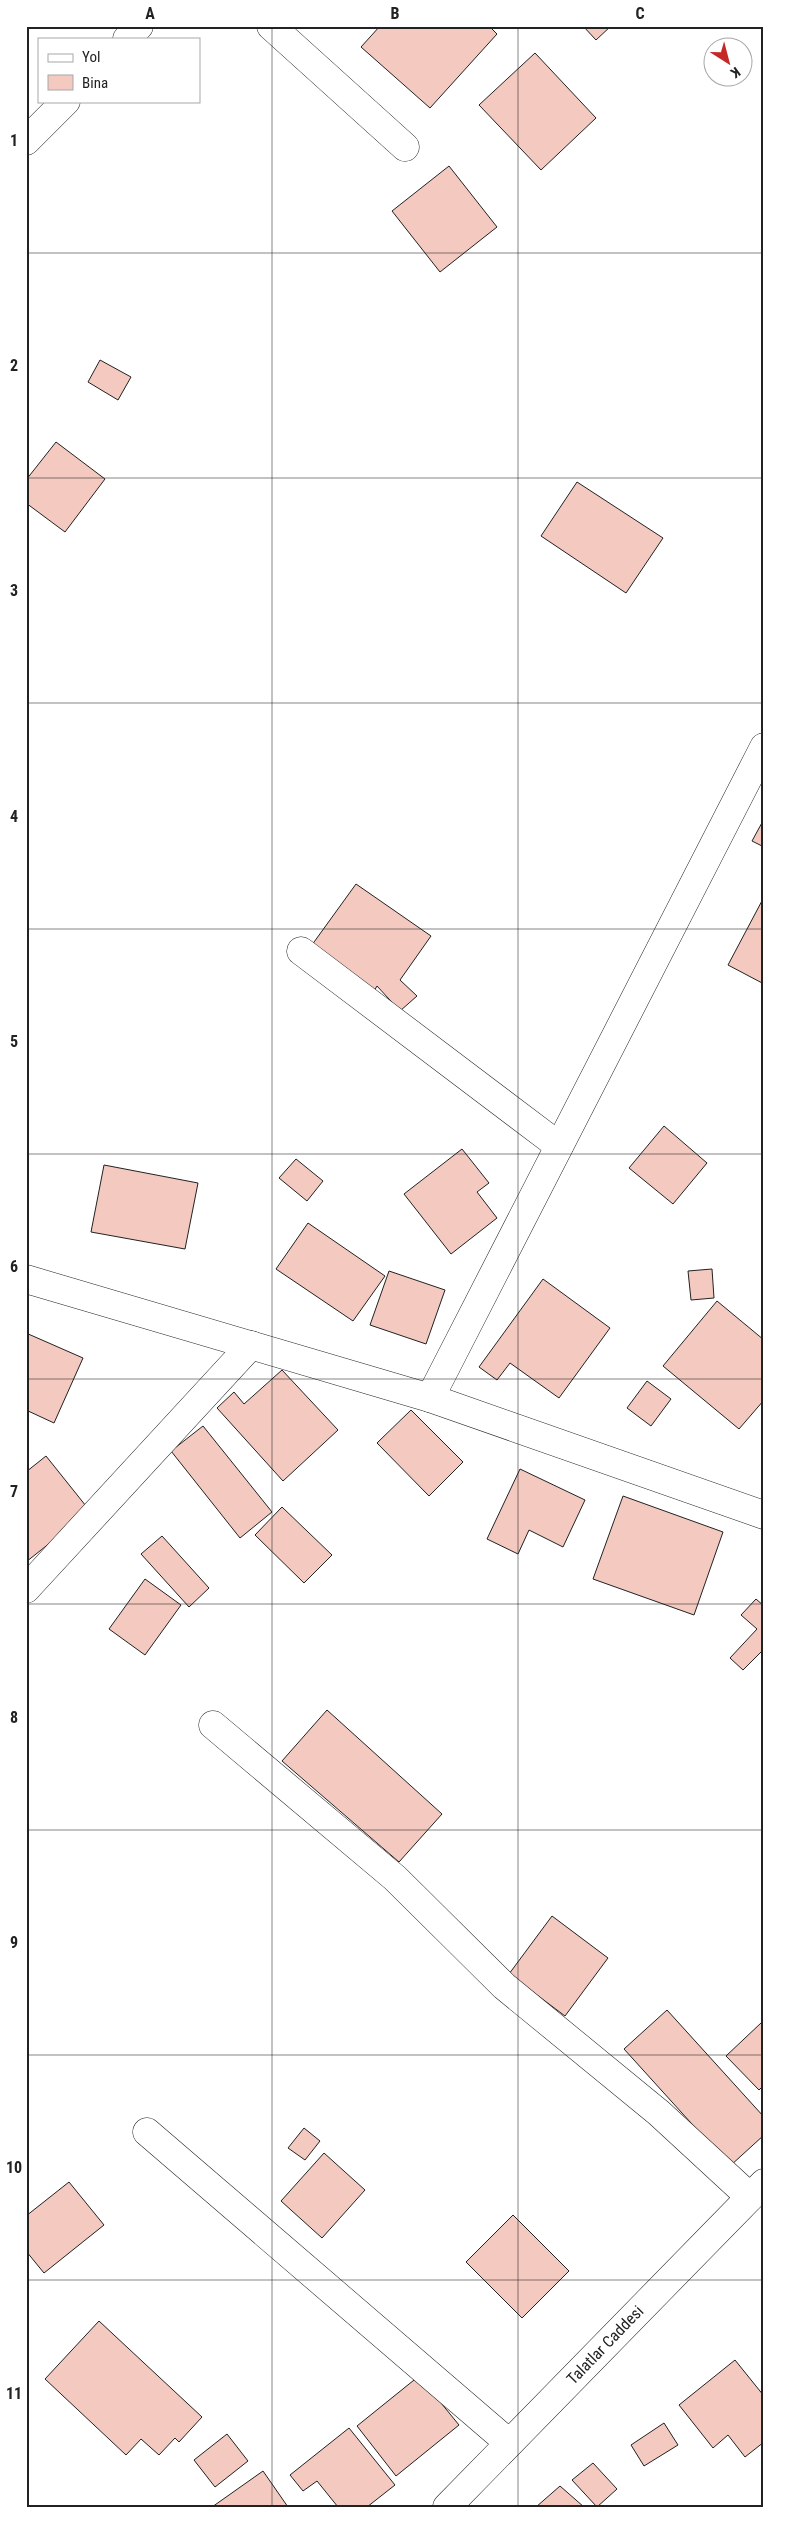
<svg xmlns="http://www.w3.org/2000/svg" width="790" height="2533" viewBox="0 0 790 2533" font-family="'Roboto Condensed',sans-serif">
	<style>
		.building { fill: #f3c9c0; stroke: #222 }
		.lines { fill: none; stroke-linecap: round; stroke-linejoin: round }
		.minor-casing { stroke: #222; stroke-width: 29 }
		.minor { stroke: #fff; stroke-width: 28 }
		.grid { fill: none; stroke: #222; stroke-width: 1; stroke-opacity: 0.55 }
		.labels { text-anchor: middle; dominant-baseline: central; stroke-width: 4; stroke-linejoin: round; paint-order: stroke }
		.street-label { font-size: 16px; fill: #222; stroke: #fff }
		.neatline { fill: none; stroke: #222; stroke-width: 2 }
		.grid-label { font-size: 16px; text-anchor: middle; font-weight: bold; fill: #222 }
	</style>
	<rect width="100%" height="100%" fill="#fff"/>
	<g class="building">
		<path d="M380 26H489L497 34 430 108 361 47Z"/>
		<path d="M583 26H611L596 40Z"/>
		<path d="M535 53 596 118 541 170 479 105Z"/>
		<path d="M449 166 497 227 440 272 392 211Z"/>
		<path d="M100 360 131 377 118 400 88 382Z"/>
		<path d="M56 442 105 479 65 532 26 503V480Z"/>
		<path d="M577 482 663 538 626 593 541 536Z"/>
		<path d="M764 819V847L752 841Z"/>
		<path d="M356 884 431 936 400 980 417 996 400 1011 377 986 373 993 309 949Z"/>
		<path d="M764 897V984L728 965Z"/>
		<path d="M664 1126 707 1163 673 1204 629 1168Z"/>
		<path d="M462 1149 489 1183 477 1192 497 1218 451 1254 404 1194Z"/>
		<path d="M296 1159 323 1181 307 1201 279 1178Z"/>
		<path d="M104 1165 198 1183 185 1249 91 1232Z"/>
		<path d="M308 1223 385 1276 353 1321 276 1269Z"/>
		<path d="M712 1269 714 1298 691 1300 688 1271Z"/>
		<path d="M389 1271 445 1290 426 1344 370 1325Z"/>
		<path d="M543 1279 610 1328 559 1398 510 1363 497 1380 479 1367Z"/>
		<path d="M717 1301 764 1340V1400L739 1429 663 1366Z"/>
		<path d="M26 1333 83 1358 54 1423 26 1410Z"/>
		<path d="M282 1370 338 1430 283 1481 217 1408 234 1392 244 1404Z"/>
		<path d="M647 1381 671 1399 651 1426 627 1408Z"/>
		<path d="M411 1410 463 1462 429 1496 377 1443Z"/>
		<path d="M203 1426 272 1512 240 1538 171 1451Z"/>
		<path d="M46 1456 90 1511 26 1562V1472Z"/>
		<path d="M520 1469 585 1500 563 1547 529 1530 518 1554 487 1539Z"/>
		<path d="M623 1496 723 1532 694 1615 593 1579Z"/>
		<path d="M282 1507 332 1555 304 1583 255 1535Z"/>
		<path d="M162 1536 209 1588 189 1607 141 1554Z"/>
		<path d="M145 1579 181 1605 145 1655 109 1629Z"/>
		<path d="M756 1599 764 1606V1649L743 1670 730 1658 757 1629 741 1615Z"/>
		<path d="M327 1710 442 1814 399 1862 282 1761Z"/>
		<path d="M552 1916 608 1958 565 2016 509 1974Z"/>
		<path d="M667 2010 764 2117V2135L730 2166 624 2049Z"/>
		<path d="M761 2023 764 2026V2085L759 2090 726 2056Z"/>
		<path d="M304 2128 320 2141 305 2160 288 2148Z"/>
		<path d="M324 2153 365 2190 322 2238 281 2201Z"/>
		<path d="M69 2182 104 2225 44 2273 26 2251V2216Z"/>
		<path d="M513 2215 569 2271 522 2318 466 2262Z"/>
		<path d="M99 2321 202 2417 179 2442 175 2438 159 2455 141 2439 126 2455 45 2379Z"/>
		<path d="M735 2360 764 2396V2442L745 2457 728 2435 713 2448 679 2405Z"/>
		<path d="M419 2376 459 2425 396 2476 357 2426Z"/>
		<path d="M664 2423 678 2445 644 2466 631 2445Z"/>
		<path d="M349 2428 395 2485 367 2507H338L317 2481 303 2491 290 2475Z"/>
		<path d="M227 2434 248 2461 215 2487 194 2460Z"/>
		<path d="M593 2463 617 2489 597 2507 572 2480Z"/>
		<path d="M263 2471 288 2507H212Z"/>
		<path d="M560 2486 584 2507H536Z"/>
	</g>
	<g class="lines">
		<g class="minor-casing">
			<g id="minor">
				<path d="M271 26 405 147"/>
				<path d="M127 39 139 26"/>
				<path d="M26 141 66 101"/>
				<path d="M301 951 559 1146"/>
				<path d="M26 1279 430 1398 764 1515"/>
				<path d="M430 1398 764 747"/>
				<path d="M26 1589 251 1345"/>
				<path d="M213 1725 395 1878 504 1986 659 2113 750 2197"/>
				<path d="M147 2132 509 2443"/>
				<path d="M447 2507 764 2183"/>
			</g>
		</g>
		<use href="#minor" class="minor"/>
	</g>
	<path class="grid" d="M272 26V2507M518 26V2507M26 253H764M26 478H764M26 703H764M26 929H764M26 1154H764M26 1379H764M26 1604H764M26 1830H764M26 2055H764M26 2280H764"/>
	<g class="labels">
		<g class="street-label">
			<text transform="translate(605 2345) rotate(-46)">Talatlar Caddesi</text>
		</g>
	</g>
	<rect width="790" height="2533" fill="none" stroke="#ffffff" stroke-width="55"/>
	<rect x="38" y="38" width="162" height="65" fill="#ffffff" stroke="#a7a7a7"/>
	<rect x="48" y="54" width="25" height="8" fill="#ffffff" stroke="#a7a7a7"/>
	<text x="82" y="62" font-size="15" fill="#222222">Yol</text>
	<rect x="48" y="75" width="25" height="15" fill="#f3c9c0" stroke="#a7a7a7"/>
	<text x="82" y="88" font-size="15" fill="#222222">Bina</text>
	<g transform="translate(728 62) rotate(144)"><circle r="24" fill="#ffffff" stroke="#a7a7a7"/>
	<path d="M0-4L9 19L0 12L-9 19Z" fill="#c62828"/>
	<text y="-8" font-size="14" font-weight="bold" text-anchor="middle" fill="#222222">K</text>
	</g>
	<rect x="28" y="28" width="734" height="2478" class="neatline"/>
	<g class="grid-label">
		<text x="150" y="19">A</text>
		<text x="395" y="19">B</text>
		<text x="640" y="19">C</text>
		<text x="14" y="146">1</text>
		<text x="14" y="371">2</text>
		<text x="14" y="596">3</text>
		<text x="14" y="822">4</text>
		<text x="14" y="1047">5</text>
		<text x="14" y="1272">6</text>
		<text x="14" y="1497">7</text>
		<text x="14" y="1723">8</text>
		<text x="14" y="1948">9</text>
		<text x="14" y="2173">10</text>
		<text x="14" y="2399">11</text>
	</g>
</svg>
